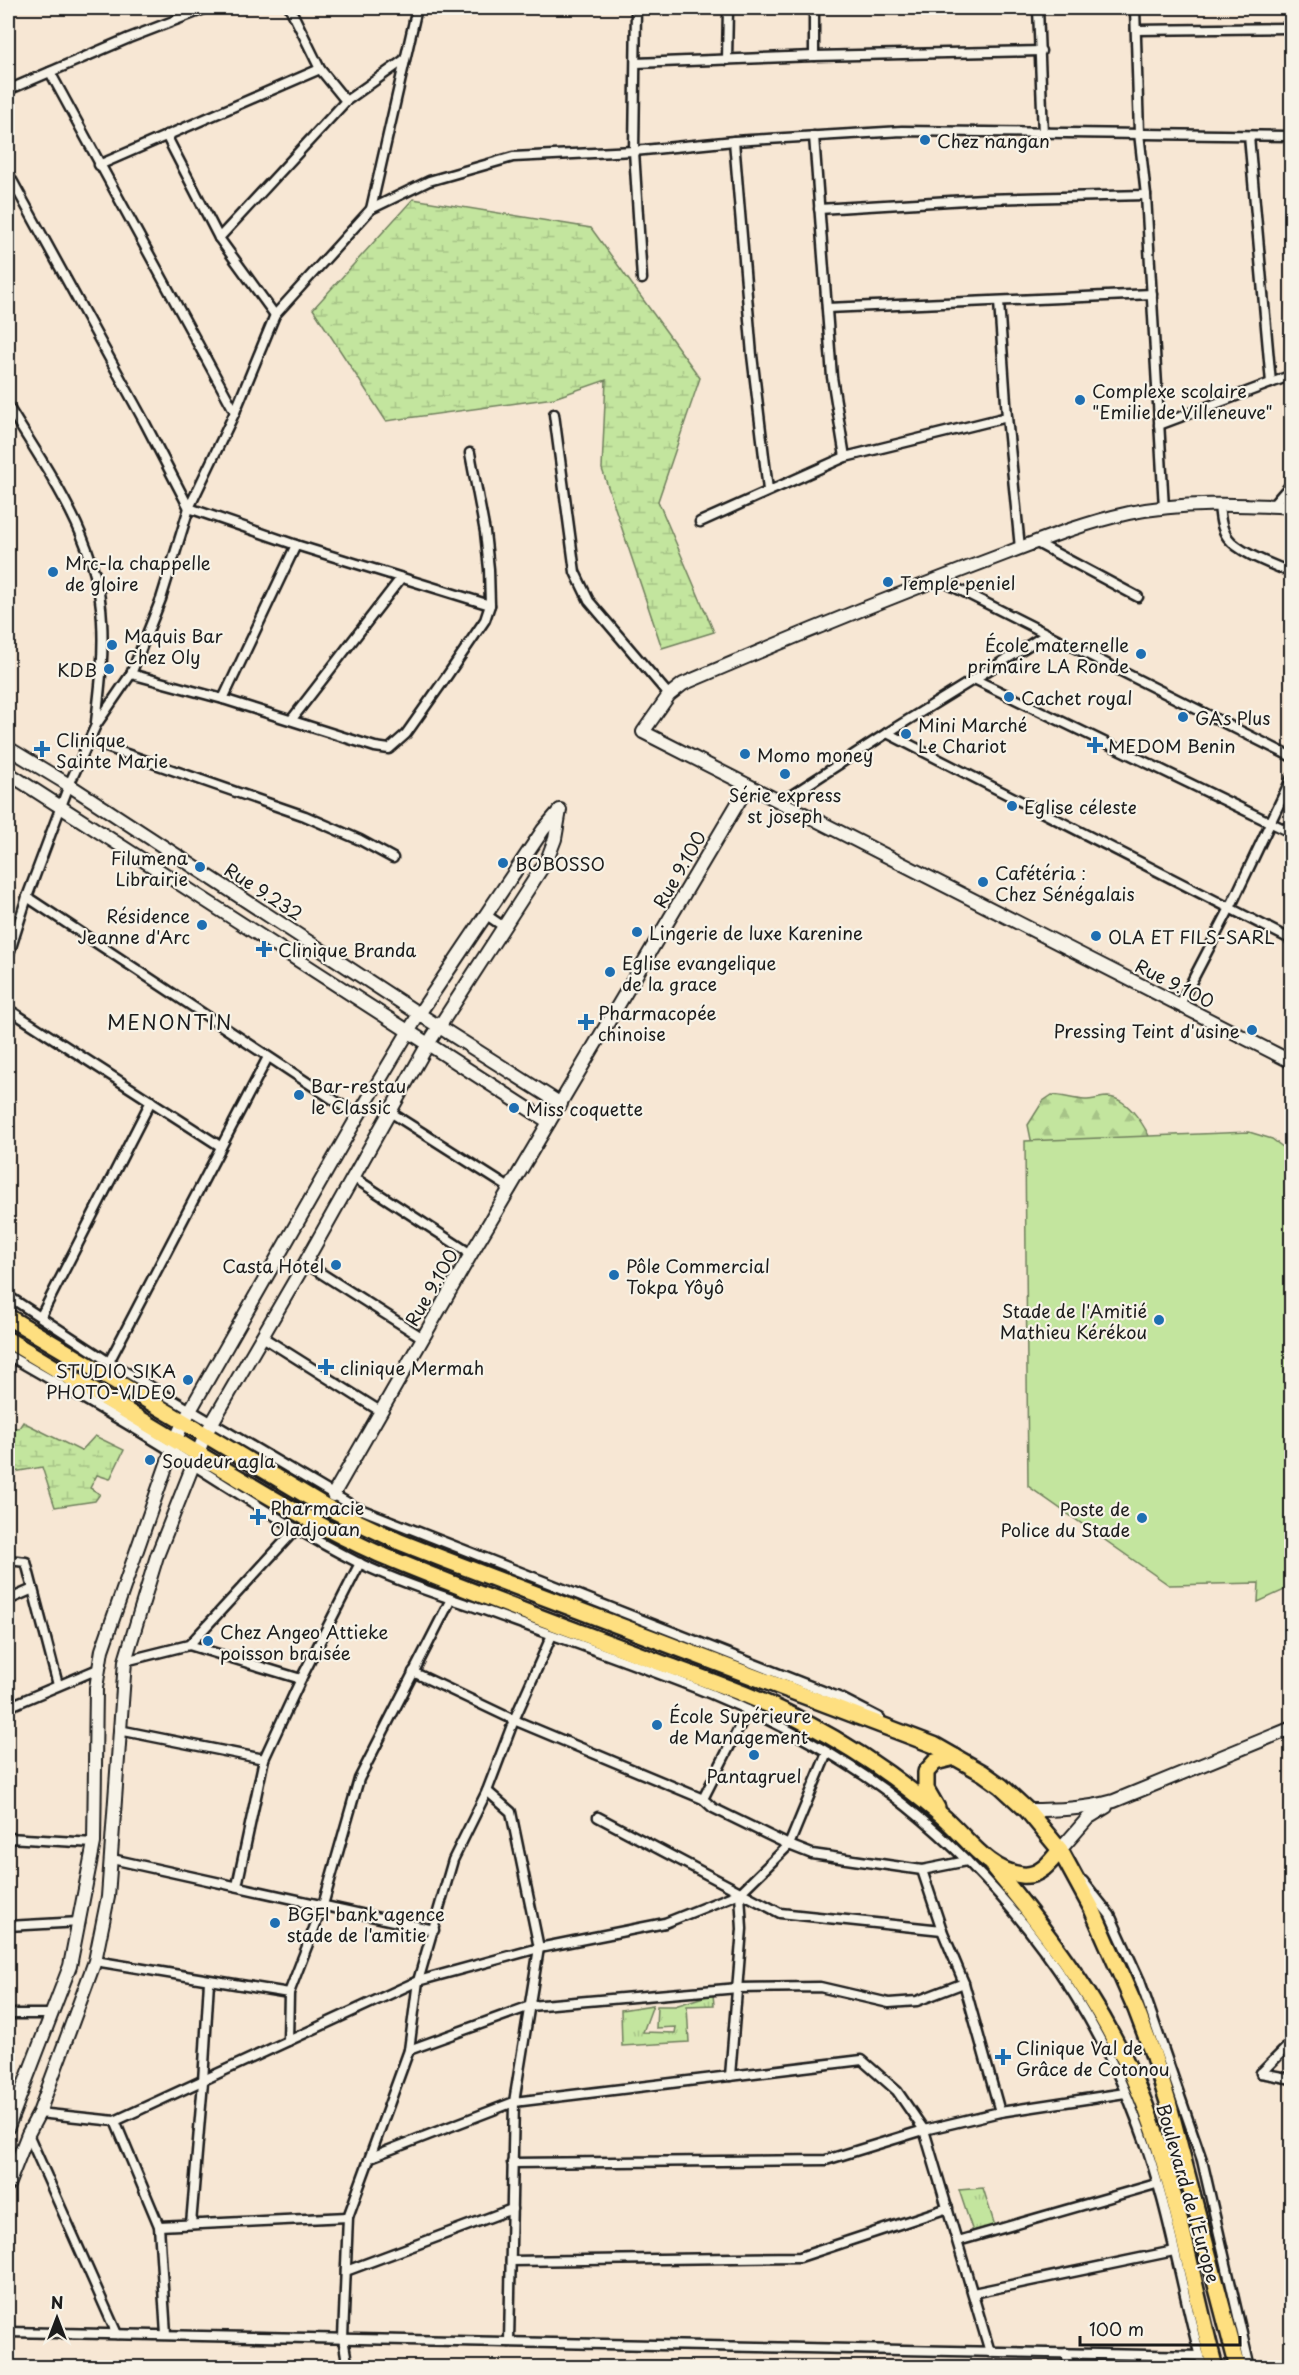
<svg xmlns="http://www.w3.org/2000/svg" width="1299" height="2375" viewBox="0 0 1299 2375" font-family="'Playpen Sans',sans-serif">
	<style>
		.grass { fill: url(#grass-tufts); stroke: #70805d; stroke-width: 1.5 }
		.forest { fill: url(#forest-firs); stroke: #70805d; stroke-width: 1.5 }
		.wetland { fill: url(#wetland-marsh); stroke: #70805d; stroke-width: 1.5 }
		.pitch { fill: #c3e59e; stroke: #70805d; stroke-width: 1.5 }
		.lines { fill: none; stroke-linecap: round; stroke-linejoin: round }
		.street-casing { stroke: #1c1c1c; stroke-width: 13 }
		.secondary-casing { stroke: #1c1c1c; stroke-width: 16 }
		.highway-casing { stroke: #1c1c1c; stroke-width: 20 }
		.street { stroke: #f7f3e8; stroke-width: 8 }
		.secondary { stroke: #f7f3e8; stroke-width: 12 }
		.highway { stroke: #fedf80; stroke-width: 15 }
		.poi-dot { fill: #1f6fb2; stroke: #f7f3e8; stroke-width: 2 }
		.labels { text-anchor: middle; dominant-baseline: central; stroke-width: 4.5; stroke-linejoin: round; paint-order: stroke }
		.poi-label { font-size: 18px; fill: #1c1c1c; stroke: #f7f3e8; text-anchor: start }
		.street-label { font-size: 18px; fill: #1c1c1c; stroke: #f7f3e8 }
		.neighbourhood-label { font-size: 20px; letter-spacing: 1.5px; fill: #1c1c1c; stroke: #f7f3e8 }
	</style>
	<defs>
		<pattern id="grass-tufts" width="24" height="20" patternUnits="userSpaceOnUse" patternTransform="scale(1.5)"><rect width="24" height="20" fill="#c3e59e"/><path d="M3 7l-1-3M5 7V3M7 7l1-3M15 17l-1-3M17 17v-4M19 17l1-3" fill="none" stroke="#a7c488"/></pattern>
		<pattern id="forest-firs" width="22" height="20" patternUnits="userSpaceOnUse" patternTransform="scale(1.5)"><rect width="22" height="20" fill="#c3e59e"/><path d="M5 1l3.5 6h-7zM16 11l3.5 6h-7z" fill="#a7c488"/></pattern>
		<pattern id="wetland-marsh" width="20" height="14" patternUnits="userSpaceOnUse" patternTransform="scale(1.5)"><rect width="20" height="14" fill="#c3e59e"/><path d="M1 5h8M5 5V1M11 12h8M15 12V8" fill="none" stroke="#a7c488"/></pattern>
	</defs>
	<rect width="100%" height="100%" fill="#f7e7d4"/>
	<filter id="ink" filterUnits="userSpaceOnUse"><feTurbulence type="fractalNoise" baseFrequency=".0167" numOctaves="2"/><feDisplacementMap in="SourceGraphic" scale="12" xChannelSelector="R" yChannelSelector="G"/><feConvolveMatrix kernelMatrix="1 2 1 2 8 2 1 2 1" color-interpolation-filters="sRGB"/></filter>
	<g filter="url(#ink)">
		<g class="grass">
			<path d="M713 1994 714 2005 687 2006 689 2042 622 2046 621 2010 653 2005 643 2032 675 2033 676 2027 656 2028 657 2006H675Z"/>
			<path d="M983 2188 995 2226 973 2232 959 2190Z"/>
		</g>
		<path class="forest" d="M1052 1095C1063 1096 1074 1099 1085 1100 1093 1100 1101 1097 1108 1097 1129 1098 1147 1129 1154 1147L1035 1159 1028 1125 1043 1101Z"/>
		<g class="wetland">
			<path d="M413 199 591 228 700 378 658 501 714 632 662 648 602 469 606 380 554 398 386 421 313 309Z"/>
			<path d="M23 1422 81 1451 95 1436 124 1450 110 1479 97 1475 90 1488 100 1494 95 1501 55 1507 42 1467 8 1473V1427L19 1428Z"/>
		</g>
		<path class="pitch" d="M1249 1132 1272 1139 1292 1154 1291 1587 1258 1602 1259 1583 1169 1585 1028 1486 1025 1141Z"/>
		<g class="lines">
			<g class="street-casing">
				<g id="street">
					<path d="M290 8 320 69 346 101"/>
					<path d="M636 8 634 151 642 279"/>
					<path d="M1038 8 1043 134"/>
					<path d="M1135 8 1139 133 1146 195 1164 508"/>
					<path d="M1136 30 1292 28"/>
					<path d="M814 56V8"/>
					<path d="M727 60 728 8"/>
					<path d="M636 63 814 56 1041 51"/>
					<path d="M50 72 235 412"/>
					<path d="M8 90 129 38 207 8"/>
					<path d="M166 135 219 238 275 315"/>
					<path d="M814 136 832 377 845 457"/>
					<path d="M1249 136 1271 383"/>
					<path d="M734 141 752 355 768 490"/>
					<path d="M99 165 320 69"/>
					<path d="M8 173 145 423 189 508 296 545 490 605"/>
					<path d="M371 209 417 8"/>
					<path d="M819 209 983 199 1146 195"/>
					<path d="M219 238 346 101 404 60"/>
					<path d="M999 302 1007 417 1020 548"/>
					<path d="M827 308 1152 294"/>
					<path d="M8 406C48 472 99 541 102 621 104 655 100 688 96 722"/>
					<path d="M554 414 575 572 589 601 669 695"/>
					<path d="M1159 425 1292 375"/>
					<path d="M1219 505C1220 516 1221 529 1228 538 1239 553 1274 565 1292 573"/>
					<path d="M1272 506 1292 483"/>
					<path d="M700 522 845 457 1007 417"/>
					<path d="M1035 542 1138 597"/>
					<path d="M938 579 1292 757"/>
					<path d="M131 674 223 699 375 747 389 749 406 734 447 676 485 620 490 605 489 569 485 532 470 453"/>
					<path d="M974 679 1292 833"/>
					<path d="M223 699 296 545"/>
					<path d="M292 719 401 578"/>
					<path d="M887 733 1292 940"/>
					<path d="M89 741 305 816 360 840 393 858"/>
					<path d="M781 802 887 733 1047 634"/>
					<path d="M27 897 358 1116"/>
					<path d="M485 914 504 927"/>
					<path d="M8 957 27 897 69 785 96 725 131 674 161 599 189 508 235 412 275 315 371 209 429 181 513 157 634 151 734 141 902 131 1292 136"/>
					<path d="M1179 1006 1230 908 1292 777"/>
					<path d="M8 1009 220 1146"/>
					<path d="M390 1112 511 1189"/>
					<path d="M353 1177 471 1254"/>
					<path d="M305 1263 423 1338"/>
					<path d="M8 1296 109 1362 355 1507 841 1698 880 1718"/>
					<path d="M41 1316 151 1101"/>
					<path d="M261 1336 380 1411"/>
					<path d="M8 1355C63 1387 119 1418 173 1452 233 1490 295 1531 359 1563 399 1582 443 1596 484 1610 560 1638 636 1664 711 1694 777 1721 850 1761 906 1806 1008 1888 1094 2002 1139 2126 1168 2202 1181 2288 1203 2368"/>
					<path d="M109 1362 268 1057"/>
					<path d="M8 1560 26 1562 58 1685"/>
					<path d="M8 1600 33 1589"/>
					<path d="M189 1645 301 1679"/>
					<path d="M125 1661 189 1645 297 1528"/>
					<path d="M413 1672 514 1720 703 1799 713 1808 789 1845 812 1854 922 1870 967 1861"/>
					<path d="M8 1707 98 1669"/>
					<path d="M119 1730 264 1759"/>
					<path d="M487 1791 511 1812 539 1948 514 2102 509 2342"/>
					<path d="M703 1799 748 1710"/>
					<path d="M598 1817 780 1913 942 1930"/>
					<path d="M8 1838 94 1843"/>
					<path d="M112 1859 434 1930"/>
					<path d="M922 1870 942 1930 964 1983 1000 2112"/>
					<path d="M1083 1881 1110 1915 1140 1981 1202 2160 1250 2368"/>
					<path d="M237 1886 264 1759 301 1679 360 1563"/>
					<path d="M8 1926 80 1922"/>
					<path d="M95 1961 289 1993"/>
					<path d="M8 2014H53"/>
					<path d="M288 2041 289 1993 323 1905 359 1779 451 1599"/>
					<path d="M409 2050 530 2006 738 1988 820 1987 889 2003 917 2001 964 1983"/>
					<path d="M1261 2073 1292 2042"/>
					<path d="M1261 2073 1292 2079"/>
					<path d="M730 2076 742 1929 740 1893"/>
					<path d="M39 2113 115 2121 418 1981 539 1948 665 1923 740 1893 789 1845 827 1753"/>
					<path d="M115 2121 159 2226 166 2334"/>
					<path d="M28 2134 117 2334"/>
					<path d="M371 2157 514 2102 862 2060 897 2091 924 2130 990 2352"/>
					<path d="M512 2163 826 2160 924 2130 1000 2112 1125 2093"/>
					<path d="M191 2224 203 2082 209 1981"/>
					<path d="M159 2226 348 2217"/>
					<path d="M958 2241 1156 2184"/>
					<path d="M511 2261 800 2257 948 2208"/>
					<path d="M346 2271 512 2209"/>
					<path d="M973 2293 1174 2251"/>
					<path d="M8 2332 1200 2356"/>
					<path d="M1066 2353 1070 2368"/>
					<path d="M348 2368 343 2338 348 2217 409 2050 418 1981 453 1860 487 1791 514 1720 552 1635"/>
				</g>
			</g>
			<g class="secondary-casing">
				<g id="secondary">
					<path d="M1292 507C1237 504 1182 502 1129 513 1074 525 1022 548 970 567 873 604 778 643 683 684L669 695 643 732 1292 1062"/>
					<path d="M8 748 69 785 419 1014 561 1104"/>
					<path d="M8 773 549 1122"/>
					<path d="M333 1495 471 1254 748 786"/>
					<path d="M1027 1810C1057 1810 1086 1809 1114 1801L1292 1728"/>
					<path d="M1060 1850 1088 1818 1106 1807"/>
					<path d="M8 2127 70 1966 94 1843 96 1688 102 1650 175 1441 183 1423 358 1116 419 1014 543 830 559 811"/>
					<path d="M8 2185 28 2134 39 2113 95 1961 108 1897 125 1661 157 1556 205 1435 305 1263 428 1044 547 860 555 839 560 810"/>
				</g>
			</g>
			<g class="highway-casing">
				<g id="highway">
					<path d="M8 1317 326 1507 400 1542 446 1560 934 1745 983 1773 1001 1786 1027 1810 1060 1850 1092 1909 1136 2009 1153 2054 1168 2102 1238 2368"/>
					<path d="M8 1340C73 1379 139 1418 205 1458 262 1492 318 1527 379 1554 472 1593 567 1627 661 1663 710 1681 760 1698 806 1723 854 1748 900 1780 941 1815 965 1835 988 1872 1022 1875 1039 1877 1050 1863 1060 1850"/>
					<path d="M937 1808 926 1789V1772L935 1762 955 1757"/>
					<path d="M994 1868C1061 1949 1120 2029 1154 2130 1180 2208 1194 2289 1215 2368"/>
				</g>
			</g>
			<use href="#street" class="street"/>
			<use href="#secondary" class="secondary"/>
			<use href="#highway" class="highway"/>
		</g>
	</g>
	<g class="poi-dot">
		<circle cx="925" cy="140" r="6"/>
		<circle cx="1080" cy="400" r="6"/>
		<circle cx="53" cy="572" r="6"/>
		<circle cx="888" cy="582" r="6"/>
		<circle cx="112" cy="645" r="6"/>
		<circle cx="1141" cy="654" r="6"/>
		<circle cx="109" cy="669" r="6"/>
		<circle cx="1009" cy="697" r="6"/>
		<circle cx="1183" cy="717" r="6"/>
		<circle cx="906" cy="734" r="6"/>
		<path d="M1092 736h6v6h6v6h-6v6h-6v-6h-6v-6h6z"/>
		<path d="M39 740h6v6h6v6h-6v6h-6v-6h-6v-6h6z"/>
		<circle cx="745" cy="754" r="6"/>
		<circle cx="785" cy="774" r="6"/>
		<circle cx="1012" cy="806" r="6"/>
		<circle cx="503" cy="863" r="6"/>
		<circle cx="200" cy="867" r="6"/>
		<circle cx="983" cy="882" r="6"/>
		<circle cx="202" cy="925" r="6"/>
		<circle cx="637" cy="932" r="6"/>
		<circle cx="1096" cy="936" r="6"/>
		<path d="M261 940h6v6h6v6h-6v6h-6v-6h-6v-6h6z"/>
		<circle cx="610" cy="972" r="6"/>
		<path d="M583 1013h6v6h6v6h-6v6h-6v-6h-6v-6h6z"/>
		<circle cx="1252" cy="1030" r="6"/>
		<circle cx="299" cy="1095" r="6"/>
		<circle cx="514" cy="1108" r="6"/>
		<circle cx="336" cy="1265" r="6"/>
		<circle cx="614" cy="1275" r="6"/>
		<circle cx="1159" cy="1320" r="6"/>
		<path d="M323 1358h6v6h6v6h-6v6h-6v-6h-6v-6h6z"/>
		<circle cx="188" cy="1380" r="6"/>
		<circle cx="150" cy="1460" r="6"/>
		<path d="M255 1508h6v6h6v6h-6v6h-6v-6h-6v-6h6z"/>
		<circle cx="1142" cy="1518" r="6"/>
		<circle cx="208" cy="1641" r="6"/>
		<circle cx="657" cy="1725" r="6"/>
		<circle cx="754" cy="1755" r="6"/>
		<circle cx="275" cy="1923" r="6"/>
		<path d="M1000 2048h6v6h6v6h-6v6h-6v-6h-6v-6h6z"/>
	</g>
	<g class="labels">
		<g class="poi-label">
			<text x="937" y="140">Chez nangan</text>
			<text x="1092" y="390">Complexe scolaire<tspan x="1092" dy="21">"Emilie de Villeneuve"</tspan></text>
			<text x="65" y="562">Mrc-la chappelle<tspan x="65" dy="21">de gloire</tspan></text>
			<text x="900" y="582">Temple peniel</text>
			<text x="124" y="635">Maquis Bar<tspan x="124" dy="21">Chez Oly</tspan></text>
			<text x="1129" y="644" text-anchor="end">École maternelle<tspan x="1129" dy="21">primaire LA Ronde</tspan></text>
			<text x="97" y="669" text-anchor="end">KDB</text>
			<text x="1021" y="697">Cachet royal</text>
			<text x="1195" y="717">GAs Plus</text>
			<text x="918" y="724">Mini Marché<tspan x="918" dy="21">Le Chariot</tspan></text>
			<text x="56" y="739">Clinique<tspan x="56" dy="21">Sainte Marie</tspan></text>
			<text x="1108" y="745">MEDOM Benin</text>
			<text x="757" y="754">Momo money</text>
			<text x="785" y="794" text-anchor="middle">Série express<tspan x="785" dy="21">st joseph</tspan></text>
			<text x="1024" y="806">Eglise céleste</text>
			<text x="188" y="857" text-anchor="end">Filumena<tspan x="188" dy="21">Librairie</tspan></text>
			<text x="515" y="863">BOBOSSO</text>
			<text x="995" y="872">Cafétéria :<tspan x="995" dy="21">Chez Sénégalais</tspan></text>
			<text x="190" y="915" text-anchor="end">Résidence<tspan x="190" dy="21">Jeanne d'Arc</tspan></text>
			<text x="649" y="932">Lingerie de luxe Karenine</text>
			<text x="1108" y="936">OLA ET FILS-SARL</text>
			<text x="278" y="949">Clinique Branda</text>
			<text x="622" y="962">Eglise evangelique<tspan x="622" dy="21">de la grace</tspan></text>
			<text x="598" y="1012">Pharmacopée<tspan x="598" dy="21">chinoise</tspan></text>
			<text x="1240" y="1030" text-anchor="end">Pressing Teint d'usine</text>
			<text x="311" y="1085">Bar-restau<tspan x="311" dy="21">le Classic</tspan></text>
			<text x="526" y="1108">Miss coquette</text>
			<text x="324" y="1265" text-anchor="end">Casta Hotel</text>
			<text x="626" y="1265">Pôle Commercial<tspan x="626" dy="21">Tokpa Yôyô</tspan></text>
			<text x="1147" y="1310" text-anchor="end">Stade de l'Amitié<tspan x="1147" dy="21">Mathieu Kérékou</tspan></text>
			<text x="340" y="1367">clinique Mermah</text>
			<text x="176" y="1370" text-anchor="end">STUDIO SIKA<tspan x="176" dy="21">PHOTO-VIDEO</tspan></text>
			<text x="162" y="1460">Soudeur agla</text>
			<text x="270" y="1507">Pharmacie<tspan x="270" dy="21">Oladjouan</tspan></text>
			<text x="1130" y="1508" text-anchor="end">Poste de<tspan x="1130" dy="21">Police du Stade</tspan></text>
			<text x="220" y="1631">Chez Angeo Attieke<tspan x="220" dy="21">poisson braisée</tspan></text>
			<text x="669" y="1715">École Supérieure<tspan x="669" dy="21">de Management</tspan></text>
			<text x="754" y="1775" text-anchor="middle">Pantagruel</text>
			<text x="287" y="1913">BGFI bank agence<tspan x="287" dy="21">stade de l'amitie</tspan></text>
			<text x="1016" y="2047">Clinique Val de<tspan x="1016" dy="21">Grâce de Cotonou</tspan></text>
		</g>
		<g class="street-label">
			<text transform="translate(679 869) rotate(-60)">Rue 9.100</text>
			<text transform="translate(264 891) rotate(33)">Rue 9.232</text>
			<text transform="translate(1175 983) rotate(27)">Rue 9.100</text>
			<text transform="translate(431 1287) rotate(-60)">Rue 9.100</text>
			<text transform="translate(1189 2193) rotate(74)">Boulevard de l’Europe</text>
		</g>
		<g class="neighbourhood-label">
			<text x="170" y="1022">MENONTIN</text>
		</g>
	</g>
	<rect width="1299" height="2375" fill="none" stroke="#f7f3e8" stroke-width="30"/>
	<rect x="15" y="15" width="1269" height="2345" fill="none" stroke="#1c1c1c" stroke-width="2" filter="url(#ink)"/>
	<g transform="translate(57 2318)" stroke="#f7f3e8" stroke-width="4.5" paint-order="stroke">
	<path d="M0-4.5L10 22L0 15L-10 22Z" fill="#1c1c1c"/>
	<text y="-9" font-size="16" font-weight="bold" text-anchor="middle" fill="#1c1c1c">N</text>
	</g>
	<path d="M1080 2336v9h160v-9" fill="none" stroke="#1c1c1c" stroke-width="3"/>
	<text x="1089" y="2336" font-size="18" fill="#1c1c1c" stroke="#f7f3e8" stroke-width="4.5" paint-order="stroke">100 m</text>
</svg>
